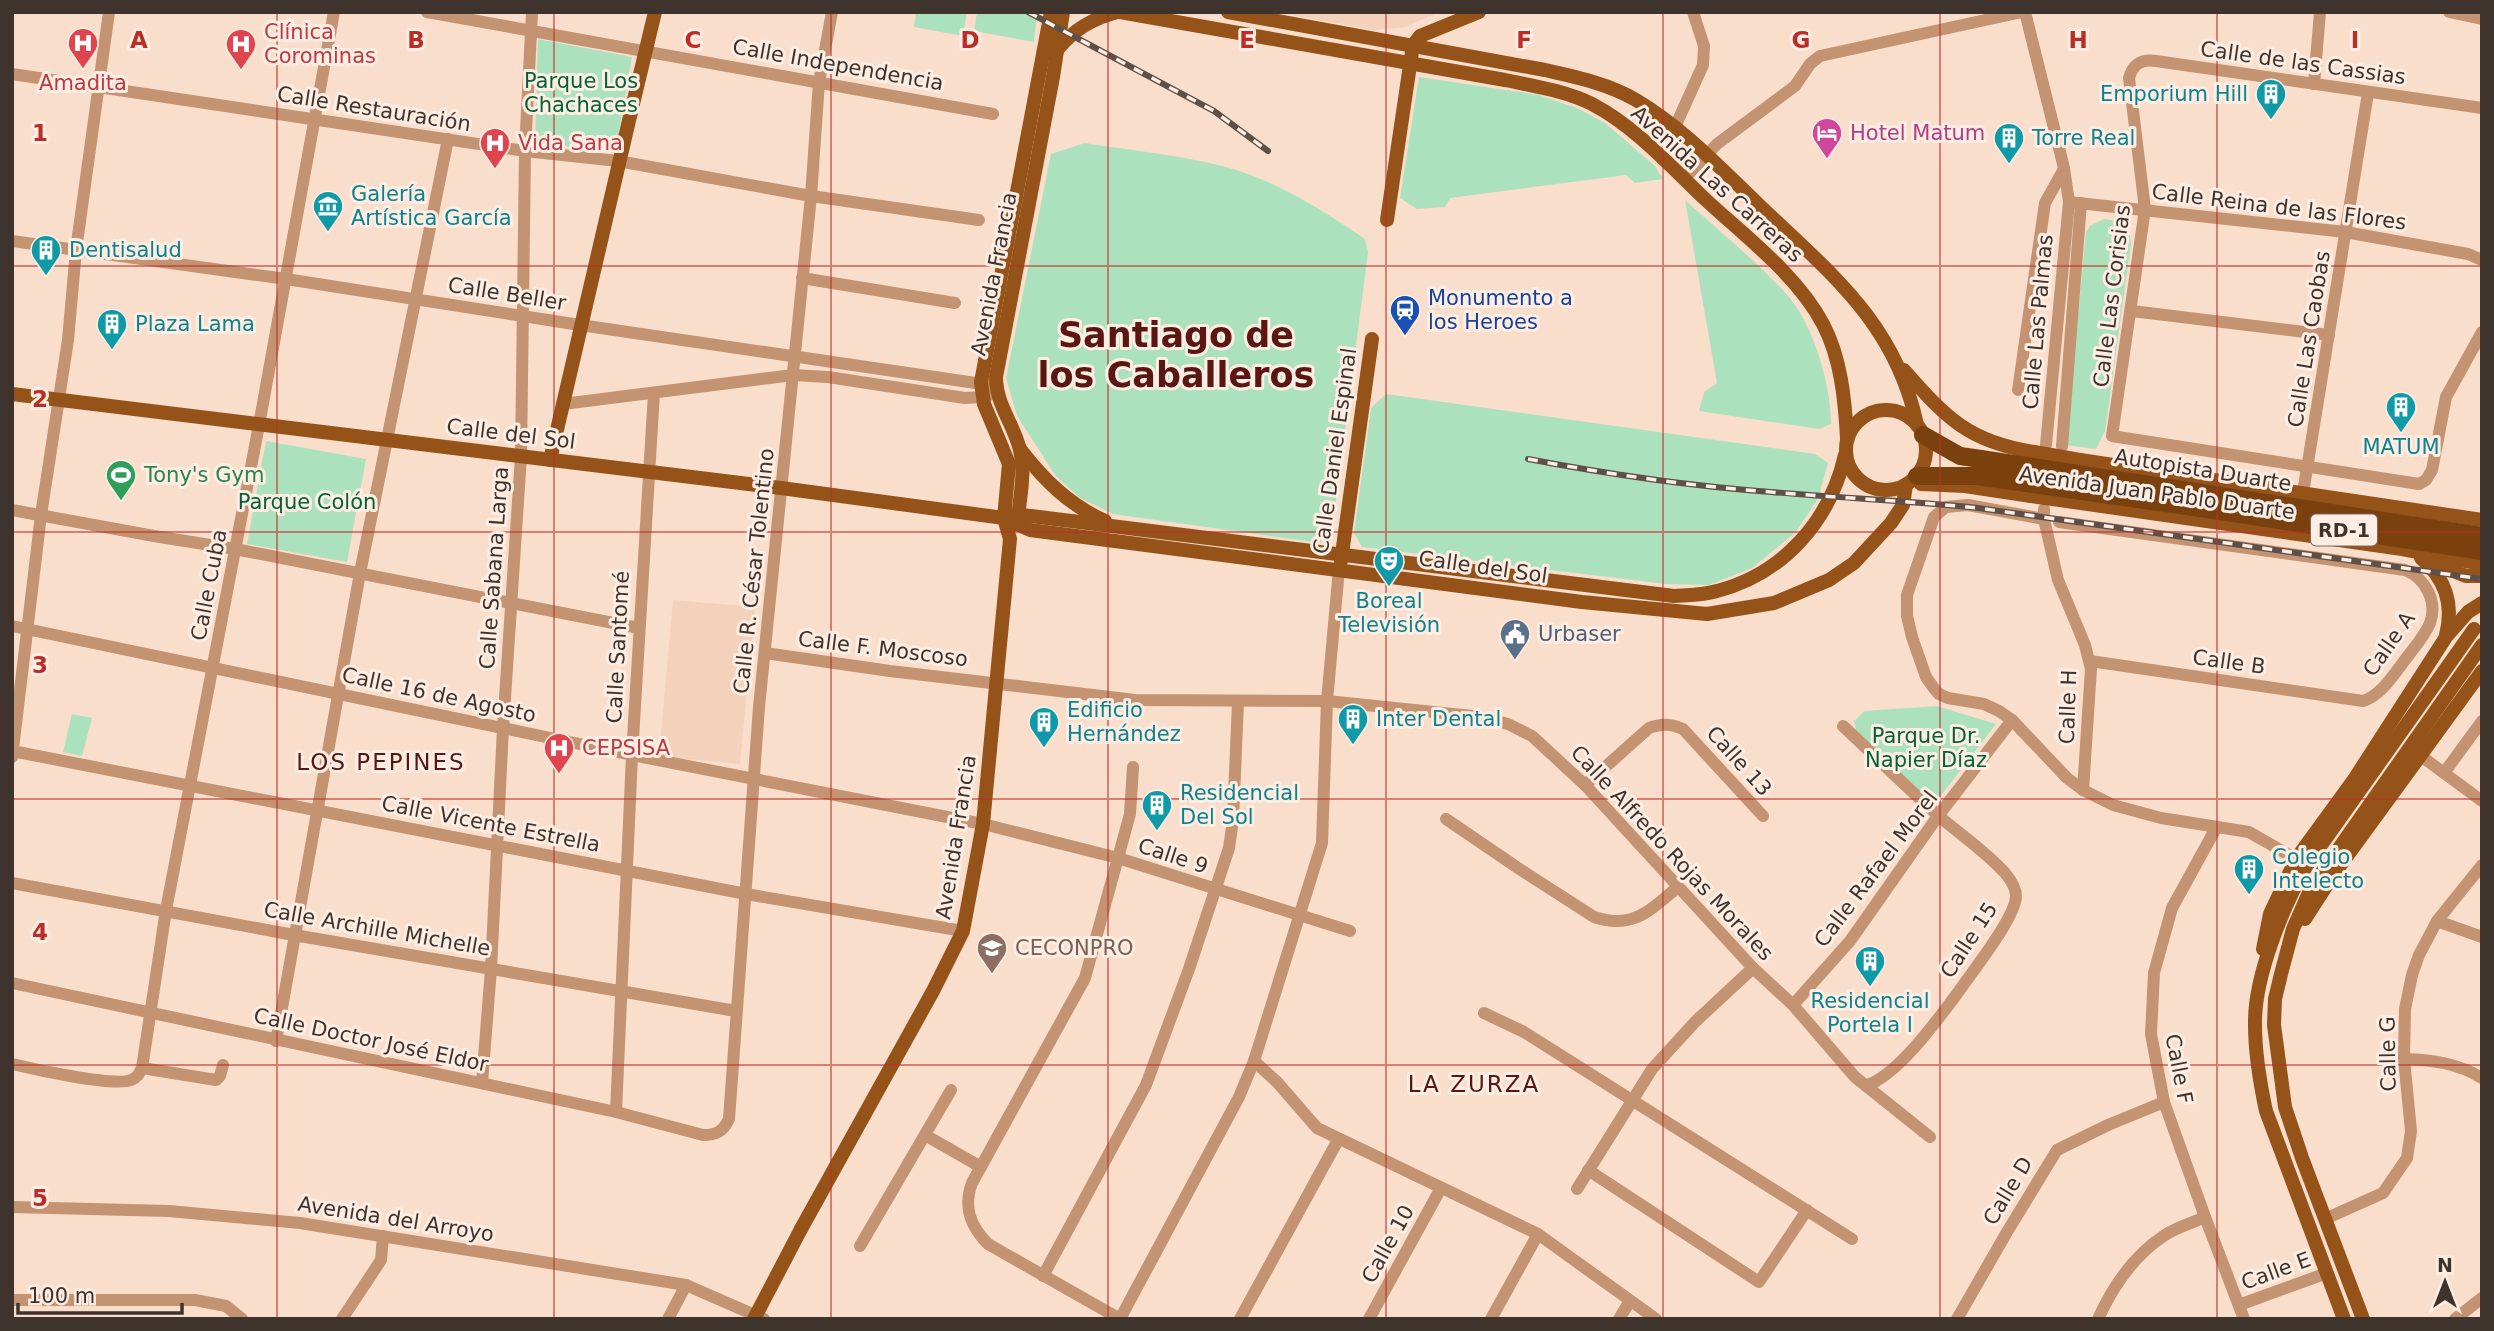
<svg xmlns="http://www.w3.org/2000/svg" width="2494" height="1331" viewBox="0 0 2494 1331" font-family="'DejaVu Sans',sans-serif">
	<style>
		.built { fill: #f3d1bb }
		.green { fill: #ace1bd }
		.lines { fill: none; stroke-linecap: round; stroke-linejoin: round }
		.minor { stroke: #c39372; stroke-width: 12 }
		.major { stroke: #955319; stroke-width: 14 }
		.highway { stroke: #7a410e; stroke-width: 18 }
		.rail-casing { stroke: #5e5048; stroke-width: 6 }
		.rail { stroke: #feede3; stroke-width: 3.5; stroke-dasharray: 10; stroke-linecap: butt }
		.major-bridge { stroke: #955319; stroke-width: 14 }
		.highway-bridge { stroke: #7a410e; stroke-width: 18 }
		.grid { fill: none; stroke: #bb2d27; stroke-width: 2; stroke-opacity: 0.55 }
		.labels { text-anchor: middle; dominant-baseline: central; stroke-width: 6; stroke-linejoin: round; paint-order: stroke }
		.shield { fill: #feede3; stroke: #786c64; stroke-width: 2 }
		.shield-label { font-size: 19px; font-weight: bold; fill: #3f342d }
		.health-label { font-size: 21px; fill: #be3a42; stroke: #feede3; text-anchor: start }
		.street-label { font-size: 21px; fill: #3f342d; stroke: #feede3 }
		.park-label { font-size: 21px; fill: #026337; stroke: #feede3 }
		.culture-label { font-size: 21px; fill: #0d838f; stroke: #feede3; text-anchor: start }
		.hotel-label { font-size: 21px; fill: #b23c85; stroke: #feede3; text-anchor: start }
		.transit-label { font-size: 21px; fill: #164399; stroke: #feede3; text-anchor: start }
		.leisure-label { font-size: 21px; fill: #27864d; stroke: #feede3; text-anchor: start }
		.service-label { font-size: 21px; fill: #4e5e75; stroke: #feede3; text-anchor: start }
		.education-label { font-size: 21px; fill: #785e54; stroke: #feede3; text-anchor: start }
		.neighbourhood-label { font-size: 23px; letter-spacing: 2px; fill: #5a1612; stroke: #feede3 }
		.town-label { font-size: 35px; font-weight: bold; fill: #5a1612; stroke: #feede3 }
		.grid-label { font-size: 23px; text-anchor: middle; font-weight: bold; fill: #bb2d27; stroke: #feede3; stroke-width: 6; stroke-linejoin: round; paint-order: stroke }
	</style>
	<rect width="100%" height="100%" fill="#fadecc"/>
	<g class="built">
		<path d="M1276 12H1440L1405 27 1375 30Z"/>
		<path d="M673 600 755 607 740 764 659 756Z"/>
	</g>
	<g class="green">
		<path d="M916 12H967L963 36 914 27Z"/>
		<path d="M977 12H1037L1034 42 974 31Z"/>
		<path d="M538 39 632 57 615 153 535 142Z"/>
		<path d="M1419 77 1539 95 1577 108 1605 123 1655 166 1663 179 1635 183 1626 175 1450 198 1445 207 1417 209 1400 198Z"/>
		<path d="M1085 143C1139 152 1197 156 1248 174 1291 190 1328 214 1365 239L1368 252 1332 532 1320 543 1113 514 1080 498 1056 476 1017 416 1006 378 1051 154Z"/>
		<path d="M1685 200C1720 232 1758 262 1789 297 1814 327 1831 385 1831 424L1819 429 1699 411 1704 392 1717 383Z"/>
		<path d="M2104 219C2120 221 2131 227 2131 244L2105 431 2096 449 2066 445 2086 232 2090 226Z"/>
		<path d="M1386 394 1815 454 1828 463 1818 499 1795 533 1752 568 1709 585 1666 584 1362 547 1354 533 1371 408Z"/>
		<path d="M266 441 366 459 347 562 247 544Z"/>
		<path d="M1937 706 1996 724 1933 806 1860 747 1854 721 1865 711Z"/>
		<path d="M72 714 92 718 82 756 63 752Z"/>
	</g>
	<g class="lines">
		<g class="minor">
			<path d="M427 12 993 114"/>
			<path d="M2025 12 2064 168 2069 202 2046 445"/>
			<path d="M2449 12 2482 19"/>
			<path d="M12 74 525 151 618 161 811 196 979 220"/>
			<path d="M2314 84 2320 12"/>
			<path d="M2482 108 2156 61C2141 59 2133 64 2129 78L2145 209 2112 436 2419 484 2426 480 2432 470 2446 397 2482 332"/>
			<path d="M1675 127 1703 65 1704 46 1693 12"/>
			<path d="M1684 179 1717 144 1795 86 1810 64 1820 56 2022 12"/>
			<path d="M2069 202 2345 232 2468 254 2482 260"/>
			<path d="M12 241 286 279 580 325 996 386"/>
			<path d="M802 278 955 303"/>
			<path d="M2132 311 2329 335"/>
			<path d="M2018 390 2045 203 2064 169"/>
			<path d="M563 404 793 375 828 377 965 398 983 397 992 394"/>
			<path d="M2062 446 2081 203"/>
			<path d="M2303 493 2368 93"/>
			<path d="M2044 509V519L2058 580 2085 645 2091 669 2083 790"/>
			<path d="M12 510 154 536 235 549 639 628"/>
			<path d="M2044 519 1968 505 1946 507 1934 517 1907 595V616L1912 637 1926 677 1933 687 1939 694 1948 698 1984 704 1999 711 2012 720 2067 778 2083 790 2113 805 2161 818 2249 832 2296 859"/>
			<path d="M2059 522 2405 570C2425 578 2438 601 2430 623 2424 638 2411 651 2402 664 2392 677 2380 696 2363 701L2090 661"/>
			<path d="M12 626 632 755 983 824 1118 858 1350 931"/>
			<path d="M765 653 890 671 1135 700 1327 701 1482 717 1508 724 1532 736 1585 785 1753 968 1793 1005 1855 1077 1930 1137"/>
			<path d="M1843 726C1875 756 1907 788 1940 817 1961 835 1986 852 2005 873 2010 879 2016 887 2016 896 2016 917 1972 972 1959 991 1939 1018 1898 1075 1867 1085"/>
			<path d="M12 751 746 894 963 931"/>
			<path d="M2421 756 2482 801"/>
			<path d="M12 757 41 515 68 340 76 250 109 12"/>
			<path d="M2444 773 2482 721"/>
			<path d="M1585 785 1649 728C1662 723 1671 724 1683 729L1763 816"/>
			<path d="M1446 819 1521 870 1594 917C1633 930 1650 910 1678 887"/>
			<path d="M2216 828 2172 908 2154 973 2151 1034 2164 1102 2205 1217 2244 1319"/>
			<path d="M12 883 294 935 736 1011"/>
			<path d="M2437 921 2482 937"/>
			<path d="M12 983 616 1112 703 1135C716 1135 723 1132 729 1119L759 707 811 196 819 82 832 12"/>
			<path d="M1793 1005 1850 941 1938 816 2012 720"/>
			<path d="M1484 1013 1524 1032 1852 1239"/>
			<path d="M276 1041 360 573 448 139"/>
			<path d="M2404 1059C2433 1060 2457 1063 2482 1078"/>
			<path d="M1254 1061 1277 1082 1317 1128 1538 1234 1656 1319"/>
			<path d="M12 1064C33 1069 114 1087 131 1080 137 1078 139 1074 142 1068L166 910 259 425 334 12"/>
			<path d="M142 1068 216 1080 220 1076 223 1065"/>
			<path d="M482 1083 491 969 503 728 521 456 525 151 532 12"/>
			<path d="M616 1112 632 755 654 393"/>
			<path d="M925 1135 981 1167"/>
			<path d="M1588 1170 1759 1282 1807 1210"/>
			<path d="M1577 1189 1652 1069 1695 1022 1753 968"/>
			<path d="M12 1207 169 1211 300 1223 686 1285 764 1319"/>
			<path d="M2325 1219 2383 1193 2407 1158 2411 1131 2404 1059 2405 1009 2412 975 2419 955 2437 921 2482 865"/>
			<path d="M860 1246 951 1090"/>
			<path d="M1043 1276 1146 1085 1189 969 1229 848 1233 820 1238 702"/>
			<path d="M12 1300H195L226 1306 242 1319"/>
			<path d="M2239 1305 2327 1273"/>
			<path d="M342 1319 381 1260 383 1236"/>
			<path d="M668 1319 686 1285"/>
			<path d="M1120 1319 1239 1097 1254 1061 1322 843 1327 701 1339 569"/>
			<path d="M1120 1319 988 1244C970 1226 963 1207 972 1183L1085 978 1130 814 1133 767"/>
			<path d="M1240 1319 1338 1140"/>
			<path d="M1369 1319 1441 1188"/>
			<path d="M1491 1319 1538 1234"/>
			<path d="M1619 1319 1630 1301"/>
			<path d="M1957 1319 2007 1232 2057 1150 2108 1125 2164 1102"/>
			<path d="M2098 1319C2113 1286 2134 1255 2165 1235 2177 1227 2192 1223 2205 1217"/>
			<path d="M2455 1319 2482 1298"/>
		</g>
		<g class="major">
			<path d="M1120 12 1505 80C1534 86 1566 91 1592 104 1636 127 1671 167 1706 200 1746 237 1798 276 1823 324 1841 358 1845 400 1847 438"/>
			<path d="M1228 12 1545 70C1576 77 1609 84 1636 100 1683 128 1719 167 1758 204 1829 272 1896 323 1917 425"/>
			<path d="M1058 49C1074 29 1093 18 1118 12"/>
			<path d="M1387 220 1413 45 1420 36 1479 12"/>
			<path d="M1904 370C1946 418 1969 442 2034 452"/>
			<path d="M12 394 781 488 1004 518 1030 530 1582 602 1707 614 1774 603 1829 580 1854 563 1891 523 1903 505 1906 485"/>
			<circle cx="1886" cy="450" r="40"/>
			<path d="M1020 449C1044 480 1069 505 1105 521"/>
			<path d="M550 460C584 310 619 161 655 12"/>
			<path d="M2080 460 2482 520"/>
			<path d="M1921 484 1965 486 2031 496"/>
			<path d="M2074 502 2402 549 2482 564"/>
			<path d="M1004 518 1019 515 1031 516 1674 596C1688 595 1704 595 1717 591 1783 574 1830 521 1845 455"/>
			<path d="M1018 522C1019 499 1026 473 1020 450 1014 424 996 405 996 377L1053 77 1063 12"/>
			<path d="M2421 558C2445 578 2454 604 2446 635"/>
			<path d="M1341 561 1372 339"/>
			<path d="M2428 561 2466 576H2482"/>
			<path d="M2305 919 2334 874 2482 671"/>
			<path d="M2263 949 2270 914 2296 859 2355 778 2446 637 2468 612 2482 603"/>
			<path d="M801 1229 933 991 963 931 983 824 1010 539 1004 518 1009 464 984 404 981 382 1051 12"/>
			<path d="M2344 1319 2266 1111C2260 1083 2255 1053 2255 1025 2254 977 2283 906 2307 865L2474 629"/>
			<path d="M2363 1319 2302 1158 2285 1107 2274 1025 2275 999 2281 974 2293 929 2311 888 2482 645"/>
		</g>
		<g class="highway">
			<path d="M1923 435 1960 456 1981 459"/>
			<path d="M1917 476H1977"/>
			<path d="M2208 494 2482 536"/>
			<path d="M2207 509 2482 551"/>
		</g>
		<g class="rail-casing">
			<g id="rail">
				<path d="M1028 12 1214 111 1268 151"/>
				<path d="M1528 459C1607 474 1690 486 1771 492 1840 498 1909 501 1978 508L2482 579"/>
			</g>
		</g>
		<use href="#rail" class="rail"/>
		<g class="major-bridge">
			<path d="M2034 452 2080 460"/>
			<path d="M2031 496 2074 502"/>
			<path d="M754 1319 801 1229"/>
		</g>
		<g class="highway-bridge">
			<path d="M1981 459 2208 494"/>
			<path d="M1977 476 2207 509"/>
		</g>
	</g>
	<path class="grid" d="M277 12V1319M554 12V1319M831 12V1319M1108 12V1319M1386 12V1319M1663 12V1319M1940 12V1319M2217 12V1319M12 266H2482M12 532H2482M12 799H2482M12 1065H2482"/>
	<defs>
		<g id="hospital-pin" transform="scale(1.575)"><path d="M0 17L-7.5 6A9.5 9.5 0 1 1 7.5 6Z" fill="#e0444e" stroke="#feede3"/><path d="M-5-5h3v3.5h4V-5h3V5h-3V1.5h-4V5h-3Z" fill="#fff"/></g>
		<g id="building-pin" transform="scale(1.575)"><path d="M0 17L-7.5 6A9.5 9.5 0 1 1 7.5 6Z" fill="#0f9aa8" stroke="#feede3"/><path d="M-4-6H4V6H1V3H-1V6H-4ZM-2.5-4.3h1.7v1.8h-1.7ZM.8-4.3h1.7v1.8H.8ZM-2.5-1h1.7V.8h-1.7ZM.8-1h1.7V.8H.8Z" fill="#fff"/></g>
		<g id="hotel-pin" transform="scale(1.575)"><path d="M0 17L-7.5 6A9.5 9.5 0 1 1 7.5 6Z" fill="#d1479c" stroke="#feede3"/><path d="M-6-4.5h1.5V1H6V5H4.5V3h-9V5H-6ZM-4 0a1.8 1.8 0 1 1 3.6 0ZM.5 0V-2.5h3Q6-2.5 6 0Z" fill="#fff"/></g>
		<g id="museum-pin" transform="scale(1.575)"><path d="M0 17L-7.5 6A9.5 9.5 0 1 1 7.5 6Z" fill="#0f9aa8" stroke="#feede3"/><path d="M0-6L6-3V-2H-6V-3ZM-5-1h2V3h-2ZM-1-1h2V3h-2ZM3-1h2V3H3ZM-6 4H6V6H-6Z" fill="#fff"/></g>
		<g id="station-pin" transform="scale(1.575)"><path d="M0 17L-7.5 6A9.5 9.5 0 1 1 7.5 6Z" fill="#1a4fb4" stroke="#feede3"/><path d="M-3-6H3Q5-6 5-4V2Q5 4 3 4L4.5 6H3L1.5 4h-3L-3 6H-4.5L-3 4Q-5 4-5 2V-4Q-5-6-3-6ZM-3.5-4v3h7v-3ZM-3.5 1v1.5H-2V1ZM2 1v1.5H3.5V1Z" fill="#fff"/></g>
		<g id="stadium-pin" transform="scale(1.575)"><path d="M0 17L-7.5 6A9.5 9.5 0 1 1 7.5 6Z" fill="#2e9e5b" stroke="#feede3"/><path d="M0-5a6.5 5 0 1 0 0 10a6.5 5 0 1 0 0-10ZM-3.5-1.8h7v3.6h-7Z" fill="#fff"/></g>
		<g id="theatre-pin" transform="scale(1.575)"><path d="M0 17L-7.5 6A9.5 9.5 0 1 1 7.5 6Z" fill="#0f9aa8" stroke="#feede3"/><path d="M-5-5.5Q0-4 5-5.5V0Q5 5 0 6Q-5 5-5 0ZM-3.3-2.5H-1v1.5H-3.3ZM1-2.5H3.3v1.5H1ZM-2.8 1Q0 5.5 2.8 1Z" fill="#fff"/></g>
		<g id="civic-pin" transform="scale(1.575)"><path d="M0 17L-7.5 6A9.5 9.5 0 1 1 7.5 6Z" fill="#5c6f8a" stroke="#feede3"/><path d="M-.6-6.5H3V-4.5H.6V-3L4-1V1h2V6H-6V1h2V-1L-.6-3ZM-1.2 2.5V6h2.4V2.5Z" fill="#fff"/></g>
		<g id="school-pin" transform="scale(1.575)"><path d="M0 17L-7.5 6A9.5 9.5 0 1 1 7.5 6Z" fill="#8d6e63" stroke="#feede3"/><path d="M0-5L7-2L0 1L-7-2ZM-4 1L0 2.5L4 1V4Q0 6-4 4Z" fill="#fff"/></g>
	</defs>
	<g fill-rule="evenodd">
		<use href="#hospital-pin" x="83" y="43"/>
		<use href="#hospital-pin" x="241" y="44"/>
		<use href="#building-pin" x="2271" y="94"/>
		<use href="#hotel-pin" x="1827" y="133"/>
		<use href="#building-pin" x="2009" y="138"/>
		<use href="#hospital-pin" x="495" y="143"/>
		<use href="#museum-pin" x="328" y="206"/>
		<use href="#building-pin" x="46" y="250"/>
		<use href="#station-pin" x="1405" y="310"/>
		<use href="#building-pin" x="112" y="324"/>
		<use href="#building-pin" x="2401" y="407"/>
		<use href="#stadium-pin" x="121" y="475"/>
		<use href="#theatre-pin" x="1389" y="561"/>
		<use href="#civic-pin" x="1515" y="634"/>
		<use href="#building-pin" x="1353" y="719"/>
		<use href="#building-pin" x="1044" y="722"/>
		<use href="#hospital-pin" x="559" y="748"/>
		<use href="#building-pin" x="1157" y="805"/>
		<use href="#building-pin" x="2249" y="869"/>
		<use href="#school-pin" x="992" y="948"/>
		<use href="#building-pin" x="1870" y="961"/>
	</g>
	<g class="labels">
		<rect class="shield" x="2311" y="514.5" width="66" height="31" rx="5"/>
		<g class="shield-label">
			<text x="2344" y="530">RD-1</text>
		</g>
		<g class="health-label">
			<text x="264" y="32">Clínica<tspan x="264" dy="24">Corominas</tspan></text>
			<text x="83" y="83" text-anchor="middle">Amadita</text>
			<text x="518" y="143">Vida Sana</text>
			<text x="582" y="748">CEPSISA</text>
		</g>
		<g class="street-label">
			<text transform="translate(2303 63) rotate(8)">Calle de las Cassias</text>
			<text transform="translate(838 65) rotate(10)">Calle Independencia</text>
			<text transform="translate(374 109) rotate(9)">Calle Restauración</text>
			<text transform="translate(1717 184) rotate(42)">Avenida Las Carreras</text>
			<text transform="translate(2279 207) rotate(7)">Calle Reina de las Flores</text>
			<text transform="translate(994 274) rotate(-79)">Avenida Francia</text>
			<text transform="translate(507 294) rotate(9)">Calle Beller</text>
			<text transform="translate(2112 296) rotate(-83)">Calle Las Corisias</text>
			<text transform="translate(2038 322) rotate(-85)">Calle Las Palmas</text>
			<text transform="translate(2309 339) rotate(-81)">Calle Las Caobas</text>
			<text transform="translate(511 434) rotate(7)">Calle del Sol</text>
			<text transform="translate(1335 451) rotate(-82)">Calle Daniel Espinal</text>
			<text transform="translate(2203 470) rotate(9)">Autopista Duarte</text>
			<text transform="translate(2157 493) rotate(8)">Avenida Juan Pablo Duarte</text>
			<text transform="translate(1483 567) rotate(8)">Calle del Sol</text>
			<text transform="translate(494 568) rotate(-86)">Calle Sabana Larga</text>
			<text transform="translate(754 571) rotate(-84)">Calle R. César Tolentino</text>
			<text transform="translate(209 585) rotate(-79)">Calle Cuba</text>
			<text transform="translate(2389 644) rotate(-55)">Calle A</text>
			<text transform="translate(618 647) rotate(-87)">Calle Santomé</text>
			<text transform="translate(883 649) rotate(7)">Calle F. Moscoso</text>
			<text transform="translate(2229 662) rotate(8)">Calle B</text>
			<text transform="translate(439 695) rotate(12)">Calle 16 de Agosto</text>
			<text transform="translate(2068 707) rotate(-88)">Calle H</text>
			<text transform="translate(1739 761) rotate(48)">Calle 13</text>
			<text transform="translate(491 824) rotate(11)">Calle Vicente Estrella</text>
			<text transform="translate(956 837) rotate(-81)">Avenida Francia</text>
			<text transform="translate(1672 853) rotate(47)">Calle Alfredo Rojas Morales</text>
			<text transform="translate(1173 856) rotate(18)">Calle 9</text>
			<text transform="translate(1876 869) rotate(-53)">Calle Rafael Morel</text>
			<text transform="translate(377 929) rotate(10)">Calle Archille Michelle</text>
			<text transform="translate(1969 940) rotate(-57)">Calle 15</text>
			<text transform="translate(371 1040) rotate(12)">Calle Doctor José Eldor</text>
			<text transform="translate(2388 1054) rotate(-91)">Calle G</text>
			<text transform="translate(2179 1069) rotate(79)">Calle F</text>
			<text transform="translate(2008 1191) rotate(-59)">Calle D</text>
			<text transform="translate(396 1219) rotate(9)">Avenida del Arroyo</text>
			<text transform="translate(1388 1244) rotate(-61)">Calle 10</text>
			<text transform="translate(2276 1271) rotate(-20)">Calle E</text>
		</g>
		<g class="park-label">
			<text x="581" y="81">Parque Los<tspan x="581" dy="24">Chachaces</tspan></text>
			<text x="307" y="502">Parque Colón</text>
			<text x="1926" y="736">Parque Dr.<tspan x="1926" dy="24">Napier Díaz</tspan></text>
		</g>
		<g class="culture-label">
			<text x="2248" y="94" text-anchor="end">Emporium Hill</text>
			<text x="2032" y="138">Torre Real</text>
			<text x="351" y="194">Galería<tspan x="351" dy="24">Artística García</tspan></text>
			<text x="69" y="250">Dentisalud</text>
			<text x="135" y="324">Plaza Lama</text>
			<text x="2401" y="447" text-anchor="middle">MATUM</text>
			<text x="1389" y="601" text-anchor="middle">Boreal<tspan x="1389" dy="24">Televisión</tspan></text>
			<text x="1067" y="710">Edificio<tspan x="1067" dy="24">Hernández</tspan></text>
			<text x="1376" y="719">Inter Dental</text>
			<text x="1180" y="793">Residencial<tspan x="1180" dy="24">Del Sol</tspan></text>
			<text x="2272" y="857">Colegio<tspan x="2272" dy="24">Intelecto</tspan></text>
			<text x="1870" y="1001" text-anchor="middle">Residencial<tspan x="1870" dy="24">Portela I</tspan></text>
		</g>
		<g class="hotel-label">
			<text x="1850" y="133">Hotel Matum</text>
		</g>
		<g class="transit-label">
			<text x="1428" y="298">Monumento a<tspan x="1428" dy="24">los Heroes</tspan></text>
		</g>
		<g class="leisure-label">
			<text x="144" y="475">Tony's Gym</text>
		</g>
		<g class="service-label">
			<text x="1538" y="634">Urbaser</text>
		</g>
		<g class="education-label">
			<text x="1015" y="948">CECONPRO</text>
		</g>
		<g class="neighbourhood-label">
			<text x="381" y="762">LOS PEPINES</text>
			<text x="1474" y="1084">LA ZURZA</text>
		</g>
		<g class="town-label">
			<text x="1176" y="335">Santiago de<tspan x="1176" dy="40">los Caballeros</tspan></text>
		</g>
	</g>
	<g class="grid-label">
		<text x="139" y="48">A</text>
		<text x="416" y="48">B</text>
		<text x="693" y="48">C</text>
		<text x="970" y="48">D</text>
		<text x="1247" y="48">E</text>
		<text x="1524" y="48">F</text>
		<text x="1801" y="48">G</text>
		<text x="2078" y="48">H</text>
		<text x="2355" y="48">I</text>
		<text x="40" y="141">1</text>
		<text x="40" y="407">2</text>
		<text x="40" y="673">3</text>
		<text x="40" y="940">4</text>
		<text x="40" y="1206">5</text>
	</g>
	<rect width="2494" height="1331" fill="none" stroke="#3f342d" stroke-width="28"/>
	<g transform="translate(2445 1282)" stroke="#feede3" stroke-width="5" paint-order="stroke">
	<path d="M0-5L12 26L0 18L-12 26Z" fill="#3f342d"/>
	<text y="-10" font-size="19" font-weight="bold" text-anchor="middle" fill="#3f342d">N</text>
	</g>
	<path d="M18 1303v10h164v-10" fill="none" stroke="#3f342d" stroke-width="3.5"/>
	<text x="28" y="1303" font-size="21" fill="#3f342d" stroke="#feede3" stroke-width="5" paint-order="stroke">100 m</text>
</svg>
